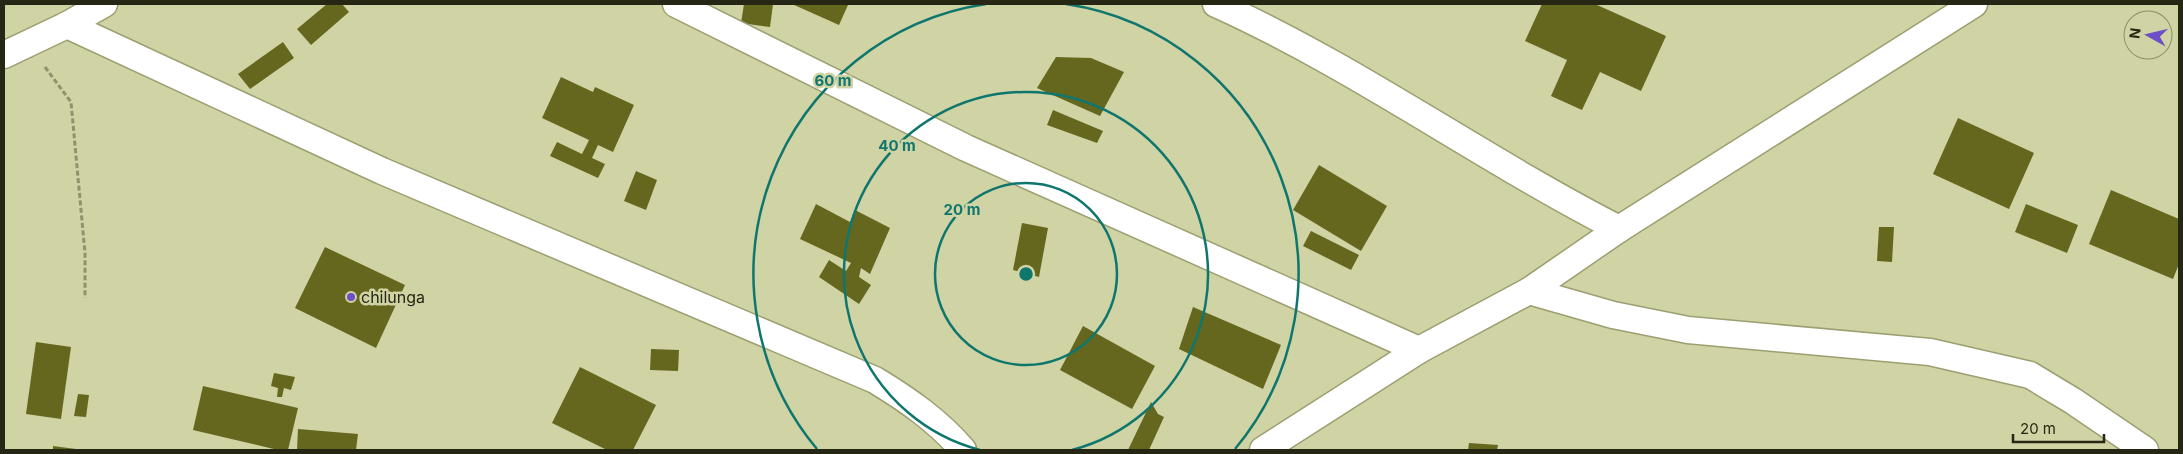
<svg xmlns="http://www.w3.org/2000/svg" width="2183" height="454" viewBox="0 0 2183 454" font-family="Inter,sans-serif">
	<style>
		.building { fill: #65671f }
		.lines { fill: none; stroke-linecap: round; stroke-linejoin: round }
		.street-casing { stroke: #9c9f71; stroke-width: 29 }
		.path { stroke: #90926d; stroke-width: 3; stroke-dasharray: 5 2.5; stroke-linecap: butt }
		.street { stroke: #fff; stroke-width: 26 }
		.ring { fill: none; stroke: #0f766e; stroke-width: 2.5 }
		.poi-dot { fill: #6f4fc8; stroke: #d0d3a4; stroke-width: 2 }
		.labels { text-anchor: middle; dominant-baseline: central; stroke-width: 5; stroke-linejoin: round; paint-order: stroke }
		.poi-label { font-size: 16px; fill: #252613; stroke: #d0d3a4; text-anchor: start }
		.centre { fill: #0f766e; stroke: #d0d3a4; stroke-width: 2.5 }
		.ring-label { font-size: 15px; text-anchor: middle; font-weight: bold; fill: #0f766e; stroke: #d0d3a4; stroke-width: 5; stroke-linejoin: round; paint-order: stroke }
	</style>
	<rect width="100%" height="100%" fill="#d0d3a4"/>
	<g class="building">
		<path d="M327 4H342L349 12 311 45 297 29Z"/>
		<path d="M744 4H773L770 27 741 23Z"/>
		<path d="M792 4H846L848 5 839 25Z"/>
		<path d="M1542 4H1595L1666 36 1641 91 1600 72 1582 110 1551 96 1567 60 1525 41Z"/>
		<path d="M283 42 294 58 250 89 238 74Z"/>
		<path d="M1056 57 1091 58 1124 72 1100 116 1037 88Z"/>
		<path d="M561 77 593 92 595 87 634 105 613 152 598 145 592 158 605 164 598 178 550 156 557 142 582 154 589 140 542 118Z"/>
		<path d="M1053 110 1103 131 1097 143 1047 125Z"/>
		<path d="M1958 118 2034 153 2009 209 1933 174Z"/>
		<path d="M1319 165 1387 206 1361 251 1293 210Z"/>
		<path d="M636 171 657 180 646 210 624 201Z"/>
		<path d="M2111 190 2179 219V264L2173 279 2089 244Z"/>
		<path d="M816 204 850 222 855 210 890 228 870 274 861 268 859 277 871 285 859 304 819 277 829 260 846 271 851 263 800 239Z"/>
		<path d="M2026 204 2078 225 2067 253 2015 232Z"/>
		<path d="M1022 223 1048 228 1039 277 1013 270Z"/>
		<path d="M1879 227H1894L1892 262 1877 261Z"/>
		<path d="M1311 231 1359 255 1351 270 1303 246Z"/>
		<path d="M325 247 405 285 376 348 295 308Z"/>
		<path d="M1193 307 1281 345 1263 389 1179 349Z"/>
		<path d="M1083 326 1155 366 1132 409 1060 370Z"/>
		<path d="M36 342 71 347 61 419 26 414Z"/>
		<path d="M651 349 679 350 678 371 650 370Z"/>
		<path d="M580 367 656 405 633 450H607L552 423Z"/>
		<path d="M274 373 295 377 291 390 284 388 282 397H277L278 388 271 386Z"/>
		<path d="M203 386 298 408 288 450H278L193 430Z"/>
		<path d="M78 394 89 395 86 417 74 416Z"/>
		<path d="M1151 402 1158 414 1164 417 1149 450H1128Z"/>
		<path d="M298 429 358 434 356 450H297Z"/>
		<path d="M1469 443 1498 445 1497 450H1468Z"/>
		<path d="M53 446 76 449V450H53Z"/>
	</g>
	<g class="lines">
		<g class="street-casing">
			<g id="street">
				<path d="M676 4 966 148 1419 350"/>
				<path d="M1216 4C1356 67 1482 159 1619 229"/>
				<path d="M67 25 382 171 875 380C908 400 938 421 963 450"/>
				<path d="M4 55 67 25 104 4"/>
				<path d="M1529 291 1613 315 1688 330 1930 352 2030 375 2073 401 2145 450"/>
				<path d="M1263 450 1419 350 1529 291 1619 229 1974 4"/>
			</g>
		</g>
		<path class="path" d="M45 67 71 102 85 253V298"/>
		<use href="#street" class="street"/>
	</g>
	<g class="ring">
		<circle cx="1026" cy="274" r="91"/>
		<path d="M980 450A182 182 0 1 1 1072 450"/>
		<path d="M817 449A273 273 0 0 1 986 4M1066 4A273 273 0 0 1 1235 449"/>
	</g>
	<circle class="poi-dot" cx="351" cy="297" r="5"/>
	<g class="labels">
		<g class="poi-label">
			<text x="361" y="297">chilunga</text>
		</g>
	</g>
	<circle cx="1026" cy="274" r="8" class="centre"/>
	<g class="ring-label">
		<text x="833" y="86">60 m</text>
		<text x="897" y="151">40 m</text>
		<text x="962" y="215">20 m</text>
	</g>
	<rect width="2183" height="454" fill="none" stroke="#252613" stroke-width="10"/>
	<g transform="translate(2148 35) rotate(278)"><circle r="24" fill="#d0d3a4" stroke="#8c8e6a"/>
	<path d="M0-4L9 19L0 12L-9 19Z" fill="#6f4fc8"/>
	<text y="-8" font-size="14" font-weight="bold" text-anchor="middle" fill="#252613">N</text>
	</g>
	<path d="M2013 434v8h91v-8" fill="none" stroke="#252613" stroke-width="2.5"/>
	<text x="2020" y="434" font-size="15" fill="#252613" stroke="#d0d3a4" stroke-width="4" paint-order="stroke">20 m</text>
</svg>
